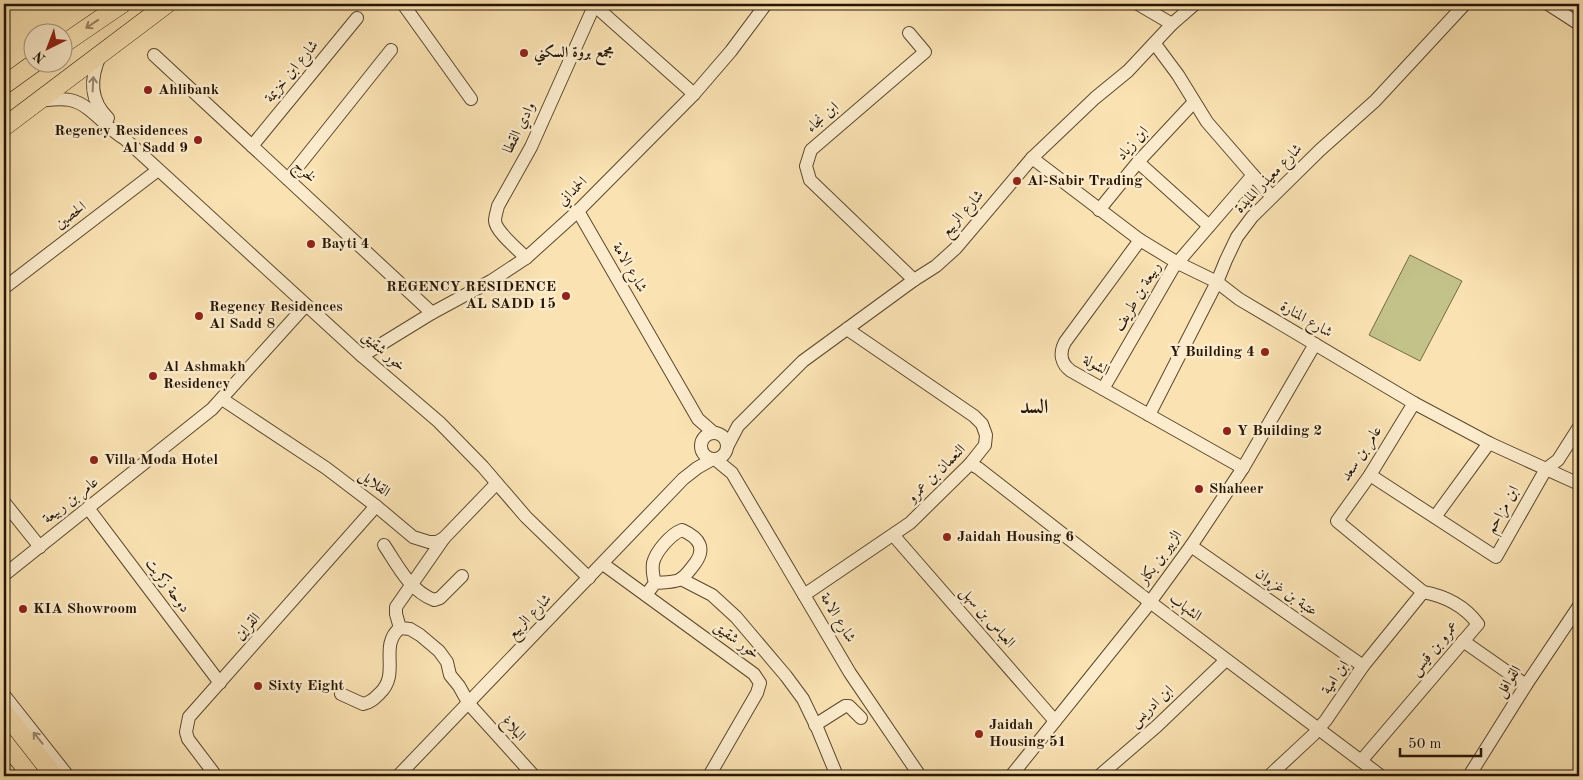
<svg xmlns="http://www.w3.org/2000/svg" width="1583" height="780" viewBox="0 0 1583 780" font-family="'Old Standard TT',Amiri,serif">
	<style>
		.green { fill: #c3c289; stroke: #746c46 }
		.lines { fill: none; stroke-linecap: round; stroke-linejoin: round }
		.minor-casing { stroke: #5b482e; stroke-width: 14 }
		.highway-casing { stroke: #261502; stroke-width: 19 }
		.minor { stroke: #fceccd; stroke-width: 12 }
		.highway { stroke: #fae2b2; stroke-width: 18 }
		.oneway { stroke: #9b8663 }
		.oneway2 { stroke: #9c8b72 }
		.poi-dot { fill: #8f2418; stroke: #fceccd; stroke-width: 2 }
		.labels { text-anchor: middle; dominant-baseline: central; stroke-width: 5; stroke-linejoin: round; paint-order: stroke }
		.poi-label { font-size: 15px; font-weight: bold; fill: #261502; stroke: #fceccd; text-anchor: start }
		.street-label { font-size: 15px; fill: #261502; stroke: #fceccd }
		.district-label { font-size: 20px; font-weight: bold; fill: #261502; stroke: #fceccd }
	</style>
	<rect width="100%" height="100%" fill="#fae2b2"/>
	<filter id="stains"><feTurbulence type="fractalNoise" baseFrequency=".004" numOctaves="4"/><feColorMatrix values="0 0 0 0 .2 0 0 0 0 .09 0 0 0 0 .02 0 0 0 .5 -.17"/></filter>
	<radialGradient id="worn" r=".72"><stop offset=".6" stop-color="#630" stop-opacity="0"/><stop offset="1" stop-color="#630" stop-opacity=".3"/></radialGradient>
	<path class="green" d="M1410 255 1462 281 1420 361 1369 335Z"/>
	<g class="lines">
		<g class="minor-casing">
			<g id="minor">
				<path d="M403 4 471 99"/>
				<path d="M1138 4 1172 24"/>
				<path d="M1548 4 1579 24"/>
				<path d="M594 5 694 94"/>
				<path d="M909 33 925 52 811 150 806 166 810 180 914 280"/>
				<path d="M1155 44 1178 75 1207 122 1272 197"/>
				<path d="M101 54C90 77 89 100 108 118"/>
				<path d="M154 55 432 313"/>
				<path d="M38 101C49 100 60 98 70 100 91 104 106 129 125 139L362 356 439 422 483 467 526 517 589 578"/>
				<path d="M252 146 357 18"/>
				<path d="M1032 158 1140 240 1178 263 1217 282 1239 299 1414 403 1489 443 1579 484"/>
				<path d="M1138 162 1209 226"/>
				<path d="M288 179 391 50"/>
				<path d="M1099 210 1138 162 1194 102"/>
				<path d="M578 211 698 419 714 433"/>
				<path d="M1140 240 1065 342C1059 353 1061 364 1071 371L1243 468"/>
				<path d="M526 258C518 249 496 232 495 221 495 216 497 211 498 206L531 147 595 4"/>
				<path d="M4 288 158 170"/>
				<path d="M362 356 432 313 491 281 526 258 578 211 694 94 731 51 766 4"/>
				<path d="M1103 389 1173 268 1253 175"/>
				<path d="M222 399 326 468 376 506 413 537 429 542H437L444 538 496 484"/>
				<path d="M1149 415 1217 282 1226 260 1237 237 1252 217 1320 150 1375 101 1465 4"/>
				<circle cx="714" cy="446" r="13"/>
				<path d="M727 447 738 426 803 361 914 280 936 266 956 248 1032 158 1095 98 1128 71 1172 24 1195 4"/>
				<path d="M715 459 732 473 850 673 920 776"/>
				<path d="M970 464 978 468 1150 602 1381 776"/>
				<path d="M1370 475 1496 557 1546 469 1558 460 1579 427"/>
				<path d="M4 502 40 547"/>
				<path d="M88 508 220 683"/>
				<path d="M1435 517 1489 443"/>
				<path d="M894 536 1055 721"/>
				<path d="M384 545C398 566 409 590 434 600L440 598 462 576"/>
				<path d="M1191 546 1363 666"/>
				<path d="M603 564 754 674 760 683 757 693 709 776"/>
				<path d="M4 575 212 409 306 305"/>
				<path d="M681 579 712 595 736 617 786 676 803 699 818 730 837 776"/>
				<path d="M646 595 655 583C653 576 652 570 653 563 656 551 671 534 682 530 700 538 707 549 693 566 689 571 685 577 679 580 671 583 663 582 655 583"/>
				<path d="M804 595 910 523 970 464 985 445 986 435 982 424 974 416 847 329"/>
				<path d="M400 628 396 614V607L444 538"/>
				<path d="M1463 641 1526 685"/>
				<path d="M341 694 363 704C371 702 374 699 380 693 401 673 378 646 400 628L410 629 420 635 439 651 447 662 450 675 459 686 469 704 534 776"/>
				<path d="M4 695 68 776"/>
				<path d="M815 725 845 706H849L861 718"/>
				<path d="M1361 761 1478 624C1464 605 1445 596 1423 592L1337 521 1370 475 1414 403"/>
				<path d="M216 776 188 739 186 732 189 717 376 506"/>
				<path d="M398 776 683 479 697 468 713 459"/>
				<path d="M1011 776 1145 609 1191 546 1243 468 1315 344"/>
				<path d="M1099 776 1157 726 1226 660"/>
				<path d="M1269 776 1313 735 1326 720 1363 666 1423 592"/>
				<path d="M1469 776 1526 685 1579 606"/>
			</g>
		</g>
		<g class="highway-casing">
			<g id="highway">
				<path d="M62 45 122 4"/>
				<path d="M4 85 36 62"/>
				<path d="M4 127 167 4"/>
				<path d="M4 712 54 776"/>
				<path d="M4 771 8 776"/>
			</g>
		</g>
		<use href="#minor" class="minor"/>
		<use href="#highway" class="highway"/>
	</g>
	<defs><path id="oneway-shaft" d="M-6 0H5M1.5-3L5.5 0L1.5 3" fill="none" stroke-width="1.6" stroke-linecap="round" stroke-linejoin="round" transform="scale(1.25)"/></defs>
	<use class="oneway" href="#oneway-shaft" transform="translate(92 24) rotate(146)"/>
	<g class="oneway2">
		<use href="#oneway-shaft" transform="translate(93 84) rotate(-87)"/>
		<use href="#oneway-shaft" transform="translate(38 738) rotate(-129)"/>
	</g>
	<g class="poi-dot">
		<circle cx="524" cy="53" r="5"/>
		<circle cx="148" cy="90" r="5"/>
		<circle cx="198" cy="140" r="5"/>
		<circle cx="1017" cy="181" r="5"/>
		<circle cx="311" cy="244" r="5"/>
		<circle cx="566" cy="296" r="5"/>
		<circle cx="199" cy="316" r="5"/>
		<circle cx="1265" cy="352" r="5"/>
		<circle cx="153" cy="376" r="5"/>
		<circle cx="1227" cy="431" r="5"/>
		<circle cx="94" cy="460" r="5"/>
		<circle cx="1199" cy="489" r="5"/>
		<circle cx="947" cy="537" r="5"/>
		<circle cx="23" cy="609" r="5"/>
		<circle cx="258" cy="686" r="5"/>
		<circle cx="979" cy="734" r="5"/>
	</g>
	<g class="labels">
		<g class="poi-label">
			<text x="534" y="53">مجمع بروة السكني</text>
			<text x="158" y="90">Ahlibank</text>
			<text x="188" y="131" text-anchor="end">Regency Residences<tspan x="188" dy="17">Al Sadd 9</tspan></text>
			<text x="1027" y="181">Al-Sabir Trading</text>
			<text x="321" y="244">Bayti 4</text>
			<text x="556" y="287" text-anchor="end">REGENCY RESIDENCE<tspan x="556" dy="17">AL SADD 15</tspan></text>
			<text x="209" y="307">Regency Residences<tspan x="209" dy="17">Al Sadd 8</tspan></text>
			<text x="1255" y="352" text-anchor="end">Y Building 4</text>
			<text x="163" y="367">Al Ashmakh<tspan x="163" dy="17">Residency</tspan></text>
			<text x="1237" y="431">Y Building 2</text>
			<text x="104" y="460">Villa Moda Hotel</text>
			<text x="1209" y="489">Shaheer</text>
			<text x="957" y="537">Jaidah Housing 6</text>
			<text x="33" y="609">KIA Showroom</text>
			<text x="268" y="686">Sixty Eight</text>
			<text x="989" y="725">Jaidah<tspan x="989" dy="17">Housing 51</tspan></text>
		</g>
		<g class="street-label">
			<text transform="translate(292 72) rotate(-51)">شارع ابن خزيمة</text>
			<text transform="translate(823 118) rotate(-41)">ابن نجاء</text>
			<text transform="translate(520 128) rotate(-64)">وادي القطا</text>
			<text transform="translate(1133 144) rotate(-48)">ابن زياد</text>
			<text transform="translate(304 172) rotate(43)">لخرج</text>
			<text transform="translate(1269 179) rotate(-46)">شارع معيذر المايدة</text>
			<text transform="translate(573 192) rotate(-44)">الحمداني</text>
			<text transform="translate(963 214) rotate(-49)">شارع الربيع</text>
			<text transform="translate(71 216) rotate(-37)">الحصين</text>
			<text transform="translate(629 268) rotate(60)">شارع الامة</text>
			<text transform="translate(1138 297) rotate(-59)">ربيعة بن طريف</text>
			<text transform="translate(1306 320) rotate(30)">شارع المنارة</text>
			<text transform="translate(383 352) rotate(41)">خور شقيق</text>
			<text transform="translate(1096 366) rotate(30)">الشولة</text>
			<text transform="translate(1362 454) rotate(-57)">عامر بن سعد</text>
			<text transform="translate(937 474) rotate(-45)">النعمان بن عمرو</text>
			<text transform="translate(374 484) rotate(37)">القلايل</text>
			<text transform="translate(71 501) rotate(-38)">عامر بن ربيعة</text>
			<text transform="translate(1503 510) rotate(-60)">ابن مزاحم</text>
			<text transform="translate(1161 558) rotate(-54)">الزبير بن بكار</text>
			<text transform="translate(167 586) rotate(53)">دوحة زكريت</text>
			<text transform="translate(1286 593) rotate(35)">عتبة بن غزوان</text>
			<text transform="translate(1185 608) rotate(37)">الشهاب</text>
			<text transform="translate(530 617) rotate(-46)">شارع الربيع</text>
			<text transform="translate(837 618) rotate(59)">شارع الامة</text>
			<text transform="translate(987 618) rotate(49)">العباس بن سهل</text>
			<text transform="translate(248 627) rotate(-48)">القراين</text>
			<text transform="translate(736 641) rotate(36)">خور شقيق</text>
			<text transform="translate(1435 649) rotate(-50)">عمرو بن قيس</text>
			<text transform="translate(1336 678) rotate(-56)">ابن امية</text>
			<text transform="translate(1509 682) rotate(-57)">القوافل</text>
			<text transform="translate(1152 707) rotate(-43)">ابن ادريس</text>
			<text transform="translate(513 729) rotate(48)">البلاغ</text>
		</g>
		<g class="district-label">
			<text x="1034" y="408">السد</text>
		</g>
	</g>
	<rect width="1583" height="780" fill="none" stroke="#fae2b2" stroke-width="20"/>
	<rect x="5" y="5" width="1573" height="770" fill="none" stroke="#261502" stroke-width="2.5"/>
	<rect x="10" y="10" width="1563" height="760" fill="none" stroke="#261502"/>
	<g transform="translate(48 48) rotate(222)"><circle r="24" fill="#fceccd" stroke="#a6967c"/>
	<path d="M0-4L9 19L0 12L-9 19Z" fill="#8f2418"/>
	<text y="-8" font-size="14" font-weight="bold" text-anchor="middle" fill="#261502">N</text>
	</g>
	<path d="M1400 748v8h81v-8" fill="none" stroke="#261502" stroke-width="2.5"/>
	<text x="1408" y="748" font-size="15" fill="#261502" stroke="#fceccd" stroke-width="4" paint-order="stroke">50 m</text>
	<rect width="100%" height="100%" filter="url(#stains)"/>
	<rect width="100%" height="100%" fill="url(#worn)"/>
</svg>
